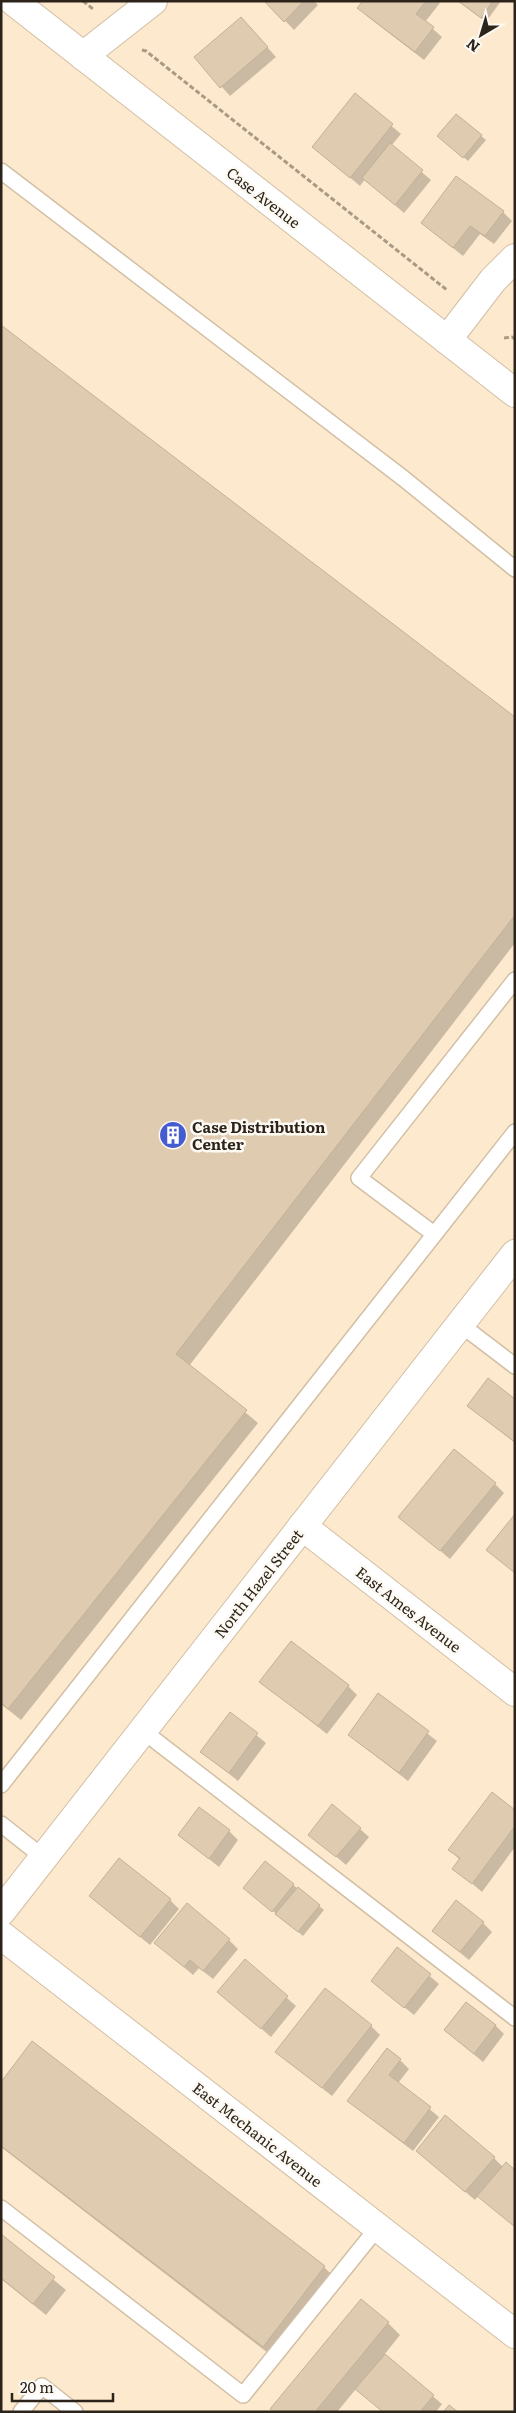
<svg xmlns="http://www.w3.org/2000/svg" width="516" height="2413" viewBox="0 0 516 2413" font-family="Literata,serif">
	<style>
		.shadow { fill: #0003 }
		.building { fill: #dfccb0; stroke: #c3b196 }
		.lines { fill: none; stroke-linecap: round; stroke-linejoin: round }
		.lane-casing { stroke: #d2bfa4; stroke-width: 18 }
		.street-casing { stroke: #d2bfa4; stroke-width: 30 }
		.path { stroke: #a99a85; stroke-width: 3; stroke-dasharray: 5 2.5; stroke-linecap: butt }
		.lane { stroke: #fff; stroke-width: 15 }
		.street { stroke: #fff; stroke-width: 28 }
		.labels { text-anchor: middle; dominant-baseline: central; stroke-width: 5; stroke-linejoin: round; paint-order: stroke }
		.street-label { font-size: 15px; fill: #2c241a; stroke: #fdf9f3 }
		.poi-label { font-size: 15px; font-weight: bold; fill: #2c241a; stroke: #fdf9f3; text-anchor: start }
	</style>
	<rect width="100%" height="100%" fill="#fde9cd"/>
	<g class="shadow">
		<path d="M266 1H314L318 5 294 30Z"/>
		<path d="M364 1H438L440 3 425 22 442 37 424 60 368 17 359 8Z"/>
		<path d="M458 1H501L486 22Z"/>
		<path d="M241 18 276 57 230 96 196 58Z"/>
		<path d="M355 95 401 134 391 146 431 180 404 213 365 179 360 186 314 147Z"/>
		<path d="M481 136 486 140 468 161 444 140Z"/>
		<path d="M503 212 512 221 494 244 480 234 463 256 422 223Z"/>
		<path d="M1 326 515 719V943L189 1366 258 1423 21 1720 1 1704Z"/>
		<path d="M515 1401V1443L468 1406Z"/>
		<path d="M495 1484 504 1493 450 1559 400 1517Z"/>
		<path d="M261 1682 348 1686 357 1695 327 1734Z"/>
		<path d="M378 1695 437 1741 408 1781 349 1735Z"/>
		<path d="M230 1714 266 1743 238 1781 202 1752Z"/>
		<path d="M515 1811V1847L482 1892 454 1868 460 1860 450 1850Z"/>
		<path d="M360 1829 369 1837 346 1865 310 1834Z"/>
		<path d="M229 1831 238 1840 219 1867 179 1835Z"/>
		<path d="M265 1862 324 1910 303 1936 245 1888Z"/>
		<path d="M90 1896 170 1900 179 1909 150 1945Z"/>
		<path d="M483 1923 492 1932 469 1960 434 1931Z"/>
		<path d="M229 1940 238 1949 213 1979 199 1968 193 1975 165 1951Z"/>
		<path d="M398 1949 439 1984 414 2015 372 1981Z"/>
		<path d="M245 1961 296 2006 271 2037 219 1992Z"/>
		<path d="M495 2025 504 2034 483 2062 445 2030Z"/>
		<path d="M371 2026 380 2035 332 2096 286 2060Z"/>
		<path d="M33 2043 324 2267 338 2281 277 2360 1 2147V2084Z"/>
		<path d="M400 2060 409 2069 398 2083 439 2117 413 2151 348 2101Z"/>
		<path d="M417 2151 494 2158 503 2167 515 2171V2227L478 2196 475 2200Z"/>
		<path d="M1 2236 66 2290 46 2315 1 2279Z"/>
		<path d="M388 2323 400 2335 384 2355 442 2404 436 2412H383L356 2389 337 2412H275Z"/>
	</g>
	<g class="building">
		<path d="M264 1H304L284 22Z"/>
		<path d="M363 1H426L416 14 434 27 415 52 357 8Z"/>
		<path d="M458 1H493L481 18Z"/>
		<path d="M241 17 268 47 220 88 194 57Z"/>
		<path d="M355 93 393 124 350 178 312 147Z"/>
		<path d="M456 114 482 135 463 158 437 136Z"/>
		<path d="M390 143 423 170 395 205 362 178Z"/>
		<path d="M456 176 504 211 485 236 470 226 453 248 421 223Z"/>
		<path d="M1 325 515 717V915L176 1354 247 1410 8 1709 1 1703Z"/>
		<path d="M488 1378 515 1399V1442L467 1406Z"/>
		<path d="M454 1449 496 1483 440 1551 398 1517Z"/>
		<path d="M515 1514V1573L486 1550Z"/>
		<path d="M291 1641 349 1685 318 1726 259 1682Z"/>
		<path d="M378 1693 429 1731 399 1773 348 1735Z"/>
		<path d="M230 1712 258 1733 229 1773 200 1752Z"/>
		<path d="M492 1792 515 1810V1826L472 1884 452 1869 460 1858 448 1850Z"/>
		<path d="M332 1804 361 1828 336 1857 308 1835Z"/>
		<path d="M199 1807 230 1830 209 1859 178 1835Z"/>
		<path d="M119 1858 171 1899 140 1937 89 1896Z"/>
		<path d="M265 1861 294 1884 272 1912 243 1888Z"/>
		<path d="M298 1887 320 1905 298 1932 275 1914Z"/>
		<path d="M456 1900 484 1922 460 1952 432 1931Z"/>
		<path d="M187 1903 230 1939 203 1971 190 1960 184 1967 154 1943Z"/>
		<path d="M397 1947 431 1974 404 2008 371 1981Z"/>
		<path d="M245 1959 288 1996 261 2029 217 1992Z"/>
		<path d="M325 1988 372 2025 322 2088 275 2052Z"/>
		<path d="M466 2002 496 2025 474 2054 444 2030Z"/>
		<path d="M32 2041 325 2266 263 2347 1 2146V2082Z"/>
		<path d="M387 2048 401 2059 389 2075 431 2107 404 2143 347 2101Z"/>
		<path d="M445 2115 495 2157 465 2192 416 2151Z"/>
		<path d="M506 2162 515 2170V2227L477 2196Z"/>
		<path d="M1 2234 55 2277 33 2304 1 2278Z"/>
		<path d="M361 2299 389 2322 315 2412H274L270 2409Z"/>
		<path d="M385 2354 434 2395 420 2412H383L355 2389Z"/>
		<path d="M449 2405 458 2412H443Z"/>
	</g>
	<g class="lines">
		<g class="lane-casing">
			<g id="lane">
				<path d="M1 171 403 478 515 569"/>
				<path d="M434 1234 359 1178 515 980"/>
				<path d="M460 1324 515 1366"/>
				<path d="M143 1731 515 2018"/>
				<path d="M1 1785 515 1132"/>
				<path d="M1 1824 44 1858"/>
				<path d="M1 2208 243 2395 378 2227"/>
				<path d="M21 2412 42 2386 75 2412"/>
			</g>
		</g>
		<g class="street-casing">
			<g id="street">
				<path d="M13 1 515 393"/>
				<path d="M83 56 153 1"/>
				<path d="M447 340 493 280 515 258"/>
				<path d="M302 1526 515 1692"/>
				<path d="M1 1912 515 1254"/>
				<path d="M1 1935 515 2334"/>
			</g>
		</g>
		<g class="path">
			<path d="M83 1 93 9"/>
			<path d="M142 50 146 51 447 290"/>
			<path d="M504 338 512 337 515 339"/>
		</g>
		<use href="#lane" class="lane"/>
		<use href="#street" class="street"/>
	</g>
	<defs>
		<g id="building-disc" transform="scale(1.4375)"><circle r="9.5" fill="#455cd0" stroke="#fdf9f3"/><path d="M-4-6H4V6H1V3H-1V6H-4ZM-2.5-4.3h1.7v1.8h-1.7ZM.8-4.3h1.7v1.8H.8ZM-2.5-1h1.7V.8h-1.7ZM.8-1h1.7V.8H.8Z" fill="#fff"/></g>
	</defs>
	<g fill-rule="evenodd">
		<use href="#building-disc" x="173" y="1135"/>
	</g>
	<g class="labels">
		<g class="street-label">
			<text transform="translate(264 197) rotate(38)">Case Avenue</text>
			<text transform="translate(258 1583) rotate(-52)">North Hazel Street</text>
			<text transform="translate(409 1609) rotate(38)">East Ames Avenue</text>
			<text transform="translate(258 2134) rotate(38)">East Mechanic Avenue</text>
		</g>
		<g class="poi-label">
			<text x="192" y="1126">Case Distribution<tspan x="192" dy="17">Center</tspan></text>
		</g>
	</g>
	<rect width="516" height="2413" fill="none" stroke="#2c241a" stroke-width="5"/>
	<g transform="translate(481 35) rotate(218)" stroke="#fdf9f3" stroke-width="4" paint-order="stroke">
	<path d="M0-4L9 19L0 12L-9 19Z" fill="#2c241a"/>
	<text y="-8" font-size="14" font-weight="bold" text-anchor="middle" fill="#2c241a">N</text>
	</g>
	<path d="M12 2393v8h101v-8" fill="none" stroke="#2c241a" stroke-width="2.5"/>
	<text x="20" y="2393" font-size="15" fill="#2c241a" stroke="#fdf9f3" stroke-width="4" paint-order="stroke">20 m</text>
</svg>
